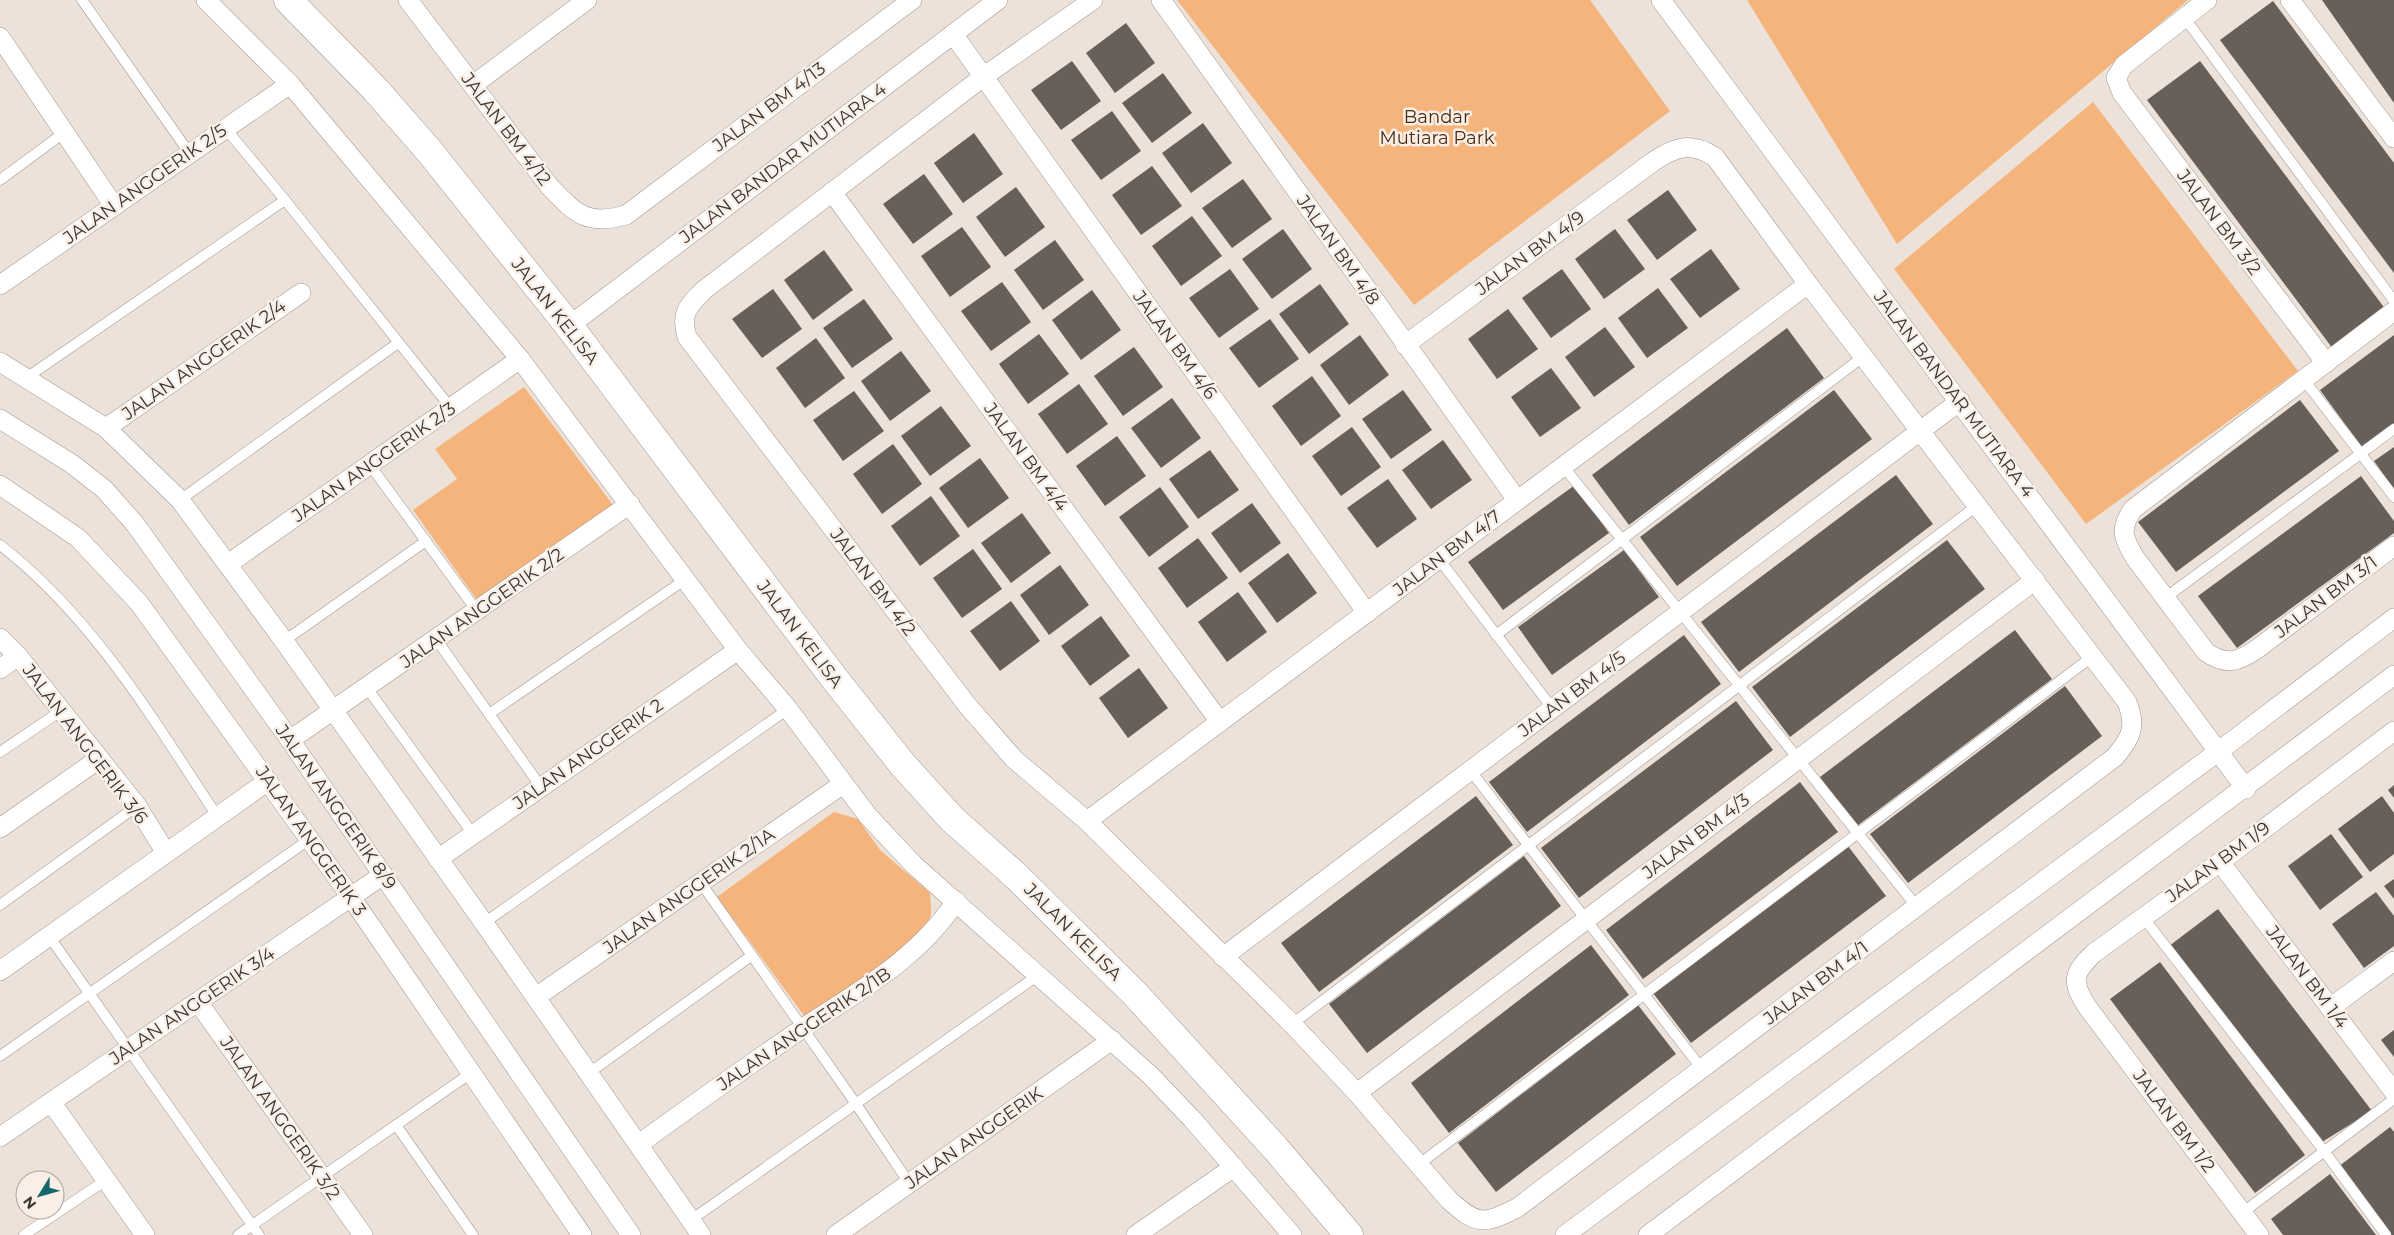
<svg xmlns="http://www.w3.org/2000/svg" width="2394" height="1235" viewBox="0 0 2394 1235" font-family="Montserrat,sans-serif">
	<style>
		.green { fill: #f4b47b }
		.building { fill: #675f58 }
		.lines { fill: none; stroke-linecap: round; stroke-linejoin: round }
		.service-casing { stroke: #a09790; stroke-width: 11 }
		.minor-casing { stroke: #a09790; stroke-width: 20 }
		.secondary-casing { stroke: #a09790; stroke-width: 29 }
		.service { stroke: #fff; stroke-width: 10 }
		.minor { stroke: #fff; stroke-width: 19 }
		.secondary { stroke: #fff; stroke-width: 28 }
		.labels { text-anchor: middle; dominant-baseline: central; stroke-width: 5; stroke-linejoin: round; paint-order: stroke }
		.street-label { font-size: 18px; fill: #3a3633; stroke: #f9efe7 }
		.park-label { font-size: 18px; fill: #4a2d12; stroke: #f9efe7 }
	</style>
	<rect width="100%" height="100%" fill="#ece2d9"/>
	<g class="green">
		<path d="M1177 0H1590L1670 111 1414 305Z"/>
		<path d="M1747 0H2188L1897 244Z"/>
		<path d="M2093 102 2298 371 2086 524 1894 269Z"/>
		<path d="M524 387 613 505 477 600 413 510 457 479 435 449Z"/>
		<path d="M834 812 858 819 880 850 930 893C930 901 933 913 929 920 915 950 835 997 805 1017L717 897Z"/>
	</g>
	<g class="building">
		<path d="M2322 0H2394V103Z"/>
		<path d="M2273 1 2394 163V273L2220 40Z"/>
		<path d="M1126 23 1155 63 1115 93 1086 53Z"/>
		<path d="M1072 61 1101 101 1061 130 1031 90Z"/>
		<path d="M2200 61 2389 314 2336 353 2147 100Z"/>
		<path d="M1163 73 1192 113 1152 143 1122 103Z"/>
		<path d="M1112 111 1141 151 1101 180 1071 140Z"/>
		<path d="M1203 123 1232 163 1191 193 1162 153Z"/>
		<path d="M974 133 1003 174 963 203 934 163Z"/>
		<path d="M1152 166 1182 206 1141 235 1112 195Z"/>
		<path d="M924 174 953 214 913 244 883 204Z"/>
		<path d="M1243 179 1272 219 1232 248 1202 208Z"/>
		<path d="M1016 187 1045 227 1005 257 976 217Z"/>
		<path d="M1668 190 1697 230 1657 260 1627 220Z"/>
		<path d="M1192 216 1222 256 1181 286 1152 246Z"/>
		<path d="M962 227 991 267 950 297 921 256Z"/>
		<path d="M1283 229 1312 269 1272 299 1242 259Z"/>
		<path d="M1615 229 1645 269 1604 299 1575 259Z"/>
		<path d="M1055 240 1084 280 1043 310 1014 270Z"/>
		<path d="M1711 249 1740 289 1700 318 1670 279Z"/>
		<path d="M824 250 853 290 813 320 784 280Z"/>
		<path d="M1230 269 1259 309 1219 338 1189 298Z"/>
		<path d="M1562 269 1591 309 1551 338 1522 298Z"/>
		<path d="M1002 282 1031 322 991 351 961 311Z"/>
		<path d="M1320 284 1349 324 1309 354 1279 314Z"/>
		<path d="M1658 288 1688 328 1647 358 1618 318Z"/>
		<path d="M773 289 802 329 762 358 732 319Z"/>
		<path d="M1092 290 1121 330 1081 360 1052 320Z"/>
		<path d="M864 299 893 339 852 368 823 328Z"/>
		<path d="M1508 309 1538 349 1497 379 1468 339Z"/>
		<path d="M1270 319 1299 359 1259 388 1229 348Z"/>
		<path d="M1605 327 1635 367 1594 397 1565 357Z"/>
		<path d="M1787 328 1824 378 1629 525 1592 475Z"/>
		<path d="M1039 334 1069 374 1028 404 999 364Z"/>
		<path d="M1360 335 1389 375 1349 405 1320 365Z"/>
		<path d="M2394 335V423L2362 447 2320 390Z"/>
		<path d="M816 338 845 378 805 408 776 368Z"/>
		<path d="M1134 347 1163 387 1123 416 1094 376Z"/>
		<path d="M901 351 931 391 890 421 861 381Z"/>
		<path d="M1551 368 1581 408 1540 437 1511 397Z"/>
		<path d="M1312 376 1341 416 1301 446 1272 406Z"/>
		<path d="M1079 384 1108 424 1067 454 1038 414Z"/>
		<path d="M1403 390 1432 430 1391 459 1362 419Z"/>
		<path d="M1834 390 1872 439 1677 586 1640 537Z"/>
		<path d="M854 391 884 431 843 461 813 420Z"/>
		<path d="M1172 398 1201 438 1161 468 1131 428Z"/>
		<path d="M2300 400 2339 451 2176 572 2138 522Z"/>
		<path d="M941 406 971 446 930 476 901 436Z"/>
		<path d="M1352 427 1381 467 1341 496 1312 456Z"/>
		<path d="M1117 436 1146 476 1105 506 1076 466Z"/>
		<path d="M1443 440 1472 480 1431 509 1402 470Z"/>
		<path d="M893 444 922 484 882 514 853 474Z"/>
		<path d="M2394 447V489L2374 461Z"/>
		<path d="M1210 450 1239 490 1198 519 1169 479Z"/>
		<path d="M980 458 1009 498 968 528 939 488Z"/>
		<path d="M1896 475 1933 524 1739 672 1701 622Z"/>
		<path d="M2361 476 2394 521V533L2237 648 2198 596Z"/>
		<path d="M1388 479 1417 519 1377 548 1347 508Z"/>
		<path d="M1575 485 1609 533 1503 610 1468 562Z"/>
		<path d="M1160 487 1189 527 1149 557 1119 517Z"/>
		<path d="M931 496 960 536 920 566 891 526Z"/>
		<path d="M1252 503 1281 543 1240 573 1211 533Z"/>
		<path d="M1022 513 1051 553 1011 583 981 543Z"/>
		<path d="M1198 538 1228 578 1187 608 1158 568Z"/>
		<path d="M1947 540 1985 589 1790 737 1752 687Z"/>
		<path d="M973 549 1002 589 962 618 933 578Z"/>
		<path d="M1624 550 1659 597 1552 675 1518 627Z"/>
		<path d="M1288 553 1317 593 1277 623 1248 583Z"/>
		<path d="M1060 565 1089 605 1049 635 1020 595Z"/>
		<path d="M1238 592 1267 632 1227 662 1198 622Z"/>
		<path d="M1011 601 1040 641 1000 671 970 631Z"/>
		<path d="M1101 616 1130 656 1090 686 1061 646Z"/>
		<path d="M2015 630 2052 679 1857 826 1820 777Z"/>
		<path d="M1684 635 1721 684 1527 832 1489 782Z"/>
		<path d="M1139 668 1168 708 1128 738 1099 698Z"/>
		<path d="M2065 686 2102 736 1908 883 1870 834Z"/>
		<path d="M1736 701 1773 750 1579 898 1541 848Z"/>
		<path d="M1800 782 1838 832 1643 979 1606 930Z"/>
		<path d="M2394 785V798L2388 790Z"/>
		<path d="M1476 796 1513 845 1319 992 1281 943Z"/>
		<path d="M2382 796 2394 813V854L2370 872 2338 829Z"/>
		<path d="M2331 834 2363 877 2320 910 2288 866Z"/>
		<path d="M1848 846 1886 896 1691 1043 1653 993Z"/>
		<path d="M1524 856 1561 906 1367 1053 1329 1004Z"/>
		<path d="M2394 879V899L2384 886Z"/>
		<path d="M2376 892 2394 916V946L2364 968 2332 924Z"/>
		<path d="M2218 909 2372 1111 2322 1142 2169 946Z"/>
		<path d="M1591 945 1629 995 1449 1133 1411 1083Z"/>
		<path d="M2160 962 2305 1155 2255 1193 2110 999Z"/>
		<path d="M1638 1005 1676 1054 1496 1192 1458 1143Z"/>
		<path d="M2394 1030V1057L2381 1040Z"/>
		<path d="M2390 1127 2394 1132V1235H2389L2338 1167Z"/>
		<path d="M2330 1174 2376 1235H2283L2271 1219Z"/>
	</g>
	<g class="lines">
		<g class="service-casing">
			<g id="service">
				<path d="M82 0 190 154"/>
				<path d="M2184 17 2394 301"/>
				<path d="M226 129 285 200 451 408"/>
				<path d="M0 180 65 132"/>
				<path d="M26 378 285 200"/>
				<path d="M2304 380 2394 497"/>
				<path d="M370 465 477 611"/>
				<path d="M1563 466 1917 907"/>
				<path d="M180 500 398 343"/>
				<path d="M0 545C93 617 153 719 217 816"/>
				<path d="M1439 559 1552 708"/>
				<path d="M2165 598 2394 429"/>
				<path d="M1496 635 1864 356"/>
				<path d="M436 639 541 787"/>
				<path d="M284 641 426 541"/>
				<path d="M367 688 473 834"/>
				<path d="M489 714 686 579"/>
				<path d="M0 752 62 710"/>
				<path d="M1470 770 1702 1069"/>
				<path d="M701 883 856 1104 909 1183"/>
				<path d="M0 905 137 806"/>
				<path d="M2143 917 2324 1151 2386 1235"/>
				<path d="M484 923 788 709"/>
				<path d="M49 936 259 1235"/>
				<path d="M1292 1024 1978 505"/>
				<path d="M0 1056 310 839"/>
				<path d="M589 1073 751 956"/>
				<path d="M396 1125 473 1235"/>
				<path d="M1418 1165 2093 656"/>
				<path d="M2242 1213 2394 1099"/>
				<path d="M691 1220 1037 976"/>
				<path d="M24 1235 106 1180"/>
				<path d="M238 1235 471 1073"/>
			</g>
		</g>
		<g class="minor-casing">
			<g id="minor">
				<path d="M206 0 290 84 520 359 738 650 788 709 868 816 914 865 1150 1075 1192 1119 1292 1235"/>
				<path d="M408 0 550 187C576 214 587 226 626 215L912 0"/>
				<path d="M1093 0 983 77 704 290C688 306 680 313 687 337L967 705 1014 759 1087 821 1292 1024 1357 1093 1449 1200C1477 1225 1483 1225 1517 1208L2115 757C2131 738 2137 727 2127 702L1808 284 1715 157C1691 142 1677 146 1654 161L1405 345"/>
				<path d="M1161 0 1517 500"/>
				<path d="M1661 0 2246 789"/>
				<path d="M2207 0 2124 65 2116 78 2122 93 2326 363"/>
				<path d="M2290 0 2394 138"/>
				<path d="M953 34 1367 613"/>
				<path d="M0 37 114 206"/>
				<path d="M473 85 587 0"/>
				<path d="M832 192 1220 722"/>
				<path d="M0 285 290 84"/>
				<path d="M2394 311 2133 509C2119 529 2123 538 2135 558L2206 652C2226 666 2238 662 2257 649L2394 546"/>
				<path d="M569 326 998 0"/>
				<path d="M0 362 106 428 180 500 284 641 484 923 701 1235"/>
				<path d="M0 419 72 464 104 489 135 524 290 740 631 1235"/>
				<path d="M106 428 301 293"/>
				<path d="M0 485 78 538 139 603 351 897 582 1235"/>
				<path d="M228 564 520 359"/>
				<path d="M0 638 18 656 137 806 166 853"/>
				<path d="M0 669 18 656"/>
				<path d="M290 740 630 504"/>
				<path d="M1087 821 1808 284"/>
				<path d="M0 828 99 759"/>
				<path d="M438 859 738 650"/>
				<path d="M2220 862 2394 1092"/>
				<path d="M1223 957 1960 401"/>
				<path d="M0 971 268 781"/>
				<path d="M536 997 843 784"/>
				<path d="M198 1002 363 1235"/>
				<path d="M2330 1008 2394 961"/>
				<path d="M1357 1093 2035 580"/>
				<path d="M51 1102 145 1235"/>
				<path d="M0 1137 383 875"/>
				<path d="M639 1144C693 1105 747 1066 803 1028 859 991 918 959 956 901"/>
				<path d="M836 1235 1112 1040"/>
				<path d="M1136 1235 1234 1167"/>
				<path d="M1565 1235 2219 751 2394 618"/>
				<path d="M1648 1235 2394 675"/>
				<path d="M2259 1235 2088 1008C2071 982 2072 974 2094 953L2220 862 2394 731"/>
			</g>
		</g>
		<g class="secondary-casing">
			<path id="secondary" d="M288 0 375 89 430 152 569 326 834 678 903 765 952 819 1015 875 1136 995 1276 1149 1349 1235"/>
		</g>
		<use href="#service" class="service"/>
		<use href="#minor" class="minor"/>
		<use href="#secondary" class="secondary"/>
	</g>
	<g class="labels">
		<g class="street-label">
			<text transform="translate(769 107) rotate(-37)">JALAN BM 4/13</text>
			<text transform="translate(506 129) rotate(53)">JALAN BM 4/12</text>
			<text transform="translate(783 163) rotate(-37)">JALAN BANDAR MUTIARA 4</text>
			<text transform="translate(145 184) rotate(-35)">JALAN ANGGERIK 2/5</text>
			<text transform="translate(2219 222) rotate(53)">JALAN BM 3/2</text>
			<text transform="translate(1338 250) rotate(55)">JALAN BM 4/8</text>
			<text transform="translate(1530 253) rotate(-36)">JALAN BM 4/9</text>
			<text transform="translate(555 311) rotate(52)">JALAN KELISA</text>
			<text transform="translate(1175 345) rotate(54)">JALAN BM 4/6</text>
			<text transform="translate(204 360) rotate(-35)">JALAN ANGGERIK 2/4</text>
			<text transform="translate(1954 394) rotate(53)">JALAN BANDAR MUTIARA 4</text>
			<text transform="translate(1026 457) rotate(54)">JALAN BM 4/4</text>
			<text transform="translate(374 462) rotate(-35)">JALAN ANGGERIK 2/3</text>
			<text transform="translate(1447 553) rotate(-37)">JALAN BM 4/7</text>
			<text transform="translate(873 582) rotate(53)">JALAN BM 4/2</text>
			<text transform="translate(2326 597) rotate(-37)">JALAN BM 3/1</text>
			<text transform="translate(482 608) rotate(-35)">JALAN ANGGERIK 2/2</text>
			<text transform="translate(800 634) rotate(53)">JALAN KELISA</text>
			<text transform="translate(1572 694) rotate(-37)">JALAN BM 4/5</text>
			<text transform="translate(85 744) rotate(53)">JALAN ANGGERIK 3/6</text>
			<text transform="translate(588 754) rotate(-35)">JALAN ANGGERIK 2</text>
			<text transform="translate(336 807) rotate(55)">JALAN ANGGERIK 8/9</text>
			<text transform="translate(1696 836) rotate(-37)">JALAN BM 4/3</text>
			<text transform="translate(311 841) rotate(55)">JALAN ANGGERIK 3</text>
			<text transform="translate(2218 862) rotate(-36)">JALAN BM 1/9</text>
			<text transform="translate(689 891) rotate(-35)">JALAN ANGGERIK 2/1A</text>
			<text transform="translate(1073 932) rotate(45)">JALAN KELISA</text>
			<text transform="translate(2307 977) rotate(53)">JALAN BM 1/4</text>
			<text transform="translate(1816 983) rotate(-37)">JALAN BM 4/1</text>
			<text transform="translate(192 1006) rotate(-34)">JALAN ANGGERIK 3/4</text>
			<text transform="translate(804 1029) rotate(-34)">JALAN ANGGERIK 2/1B</text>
			<text transform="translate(280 1118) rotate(55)">JALAN ANGGERIK 3/2</text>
			<text transform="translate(2174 1121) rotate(53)">JALAN BM 1/2</text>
			<text transform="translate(974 1138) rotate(-35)">JALAN ANGGERIK</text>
		</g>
		<g class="park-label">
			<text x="1437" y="117">Bandar<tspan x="1437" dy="21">Mutiara Park</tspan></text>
		</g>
	</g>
	<g transform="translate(40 1195) rotate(233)"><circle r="24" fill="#f9efe7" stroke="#ada59f"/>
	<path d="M0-4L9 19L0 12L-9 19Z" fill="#18666d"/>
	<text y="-8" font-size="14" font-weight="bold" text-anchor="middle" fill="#3a3633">N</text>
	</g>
</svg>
